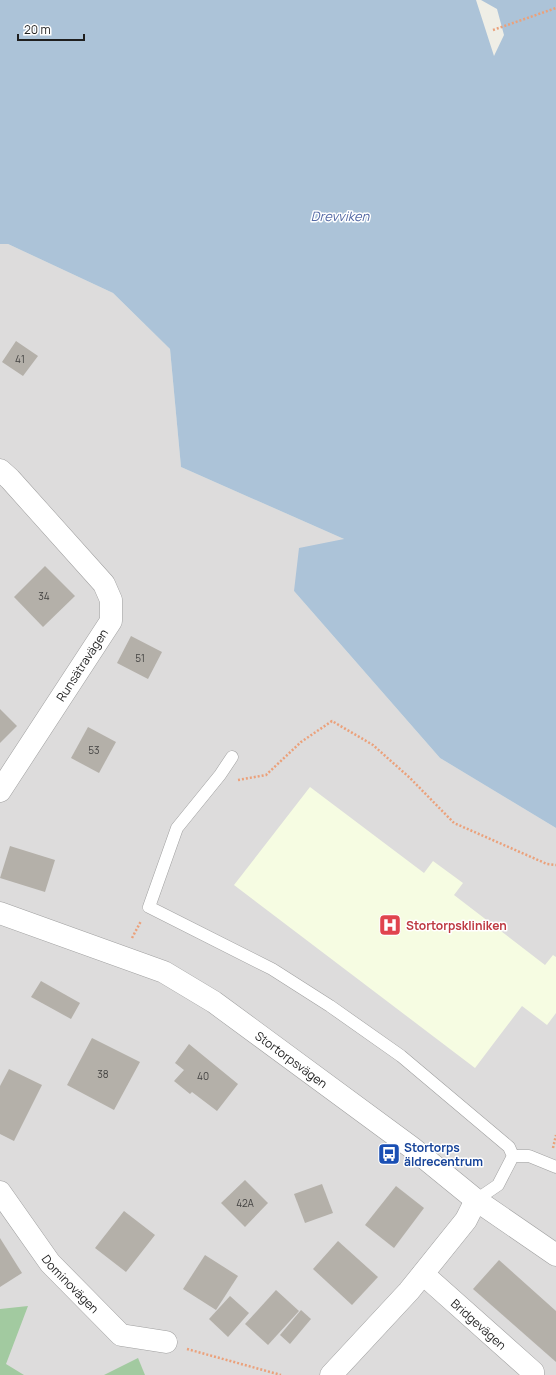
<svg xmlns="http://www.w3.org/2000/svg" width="556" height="1375" viewBox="0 0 556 1375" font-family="Manrope,sans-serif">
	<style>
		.residential { fill: #dddcdc }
		.education { fill: #f6fce2 }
		.forest { fill: #a2caa0 }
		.water { fill: #acc3d8 }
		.building { fill: #b4b0a9 }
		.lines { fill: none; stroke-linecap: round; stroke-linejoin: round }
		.lane-casing { stroke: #a0a0a0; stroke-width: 13 }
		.street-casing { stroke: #a0a0a0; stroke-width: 23 }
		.path { stroke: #eba17b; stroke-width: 2.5; stroke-dasharray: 2 2; stroke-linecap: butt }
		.lane { stroke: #fff; stroke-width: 12 }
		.street { stroke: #fff; stroke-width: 22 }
		.labels { text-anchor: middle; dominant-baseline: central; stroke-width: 3; stroke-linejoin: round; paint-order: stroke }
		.number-label { font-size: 10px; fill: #444342 }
		.street-label { font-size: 12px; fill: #1f1f1f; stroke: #fff }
		.health-label { font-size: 12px; font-weight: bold; fill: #be3a42; stroke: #fff; text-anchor: start }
		.transit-label { font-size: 12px; font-weight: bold; fill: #164399; stroke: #fff; text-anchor: start }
		.water-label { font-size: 13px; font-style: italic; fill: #556aa5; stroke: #fff }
	</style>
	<rect width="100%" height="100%" fill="#efeee6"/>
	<path class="residential" d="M0 244H8L113 293 170 349 181 467 344 539 294 591 440 758 556 828V1375H0Z"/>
	<path class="education" d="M310 787 424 873 433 861 463 883 454 895 545 965 553 955 556 957V1013L547 1025 522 1006 475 1068 234 885Z"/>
	<g class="forest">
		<path d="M28 1306 6 1364 24 1375H0V1309Z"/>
		<path d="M138 1358 145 1375H104Z"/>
	</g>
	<path class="water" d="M0 0H476L494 56 504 35 497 9 481 0H556V828L440 758 294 591 299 548 344 539 181 467 170 349 113 293 8 244H0Z"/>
	<g class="building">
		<path d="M16 341 38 356 23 376 2 362Z"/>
		<path d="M45 566 75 596 43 627 14 597Z"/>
		<path d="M131 636 162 652 148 679 117 663Z"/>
		<path d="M0 709 17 726 0 743Z"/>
		<path d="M88 727 116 742 99 773 71 758Z"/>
		<path d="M10 846 55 860 45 892 0 878Z"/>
		<path d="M41 981 80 1003 71 1019 31 997Z"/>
		<path d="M92 1038 140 1062 114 1110 67 1085Z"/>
		<path d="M189 1044 238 1084 217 1111 192 1092 190 1094 174 1081 184 1070 175 1063Z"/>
		<path d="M9 1069 42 1085 14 1141 0 1134V1086Z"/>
		<path d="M245 1180 268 1203 245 1227 221 1203Z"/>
		<path d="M322 1184 333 1213 305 1223 294 1194Z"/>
		<path d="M396 1186 424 1208 394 1248 365 1225Z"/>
		<path d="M124 1211 155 1235 126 1272 95 1248Z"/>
		<path d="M0 1238 22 1273 0 1287Z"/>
		<path d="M338 1241 378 1277 352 1305 313 1269Z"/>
		<path d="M205 1255 238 1276 216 1310 183 1289Z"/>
		<path d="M499 1260 556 1311V1362L473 1289Z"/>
		<path d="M276 1290 299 1311 268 1345 245 1324Z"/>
		<path d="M230 1296 249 1313 228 1337 209 1319Z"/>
		<path d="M301 1310 311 1319 290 1344 280 1335Z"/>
	</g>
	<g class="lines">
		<g class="lane-casing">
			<g id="lane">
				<path d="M232 757 220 775 177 828 149 907 272 969 330 1006 401 1056 509 1147 513 1156 498 1185 476 1200"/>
				<path d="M513 1156H529L556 1167"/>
			</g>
		</g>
		<g class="street-casing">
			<g id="street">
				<path d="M0 470 10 479 104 584 111 600V621L0 791"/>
				<path id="s1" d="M0 913 164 972 214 1002 411 1147 476 1200 556 1255"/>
				<path id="s2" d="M0 1192 50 1263 121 1335 166 1342"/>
				<path id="s3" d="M423 1274 533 1372V1375"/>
				<path d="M331 1375 409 1291 466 1220 476 1200"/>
			</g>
		</g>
		<g class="path">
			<path d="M493 30 556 8"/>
			<path d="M238 780 266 775 301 742 332 721 373 745 410 778 454 823 547 864 556 865"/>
			<path d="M132 938 141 921"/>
			<path d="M553 1148 556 1135"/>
			<path d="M187 1349 281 1375"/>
		</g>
		<use href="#lane" class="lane"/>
		<use href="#street" class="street"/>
	</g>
	<defs>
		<g id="hospital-square" transform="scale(1.15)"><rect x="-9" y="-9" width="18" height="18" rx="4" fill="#e0444e" stroke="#fff"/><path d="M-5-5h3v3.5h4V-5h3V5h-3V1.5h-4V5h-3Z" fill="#fff"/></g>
		<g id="bus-square" transform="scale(1.15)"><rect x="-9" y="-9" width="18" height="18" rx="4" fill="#1a4fb4" stroke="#fff"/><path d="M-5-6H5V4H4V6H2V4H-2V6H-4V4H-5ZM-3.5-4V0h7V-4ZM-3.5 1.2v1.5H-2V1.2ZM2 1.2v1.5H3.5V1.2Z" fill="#fff"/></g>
	</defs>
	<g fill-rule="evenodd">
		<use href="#hospital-square" x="390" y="925"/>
		<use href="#bus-square" x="389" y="1154"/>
	</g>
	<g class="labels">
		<g class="number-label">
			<text x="20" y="359">41</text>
			<text x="44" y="596">34</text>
			<text x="140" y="658">51</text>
			<text x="94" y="750">53</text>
			<text x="103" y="1074">38</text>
			<text x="203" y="1076">40</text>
			<text x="245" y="1203">42A</text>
		</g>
		<g class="street-label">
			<text transform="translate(82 665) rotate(-57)">Runsätravägen</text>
			<text stroke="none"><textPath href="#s1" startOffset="329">Stortorpsvägen</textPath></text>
			<text stroke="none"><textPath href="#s2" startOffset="116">Dominovägen</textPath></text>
			<text stroke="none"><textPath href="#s3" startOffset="75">Bridgevägen</textPath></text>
		</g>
		<g class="health-label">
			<text x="406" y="925">Stortorpskliniken</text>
		</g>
		<g class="transit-label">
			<text x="404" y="1147">Stortorps<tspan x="404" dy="14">äldrecentrum</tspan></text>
		</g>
		<g class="water-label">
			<text x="340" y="216">Drevviken</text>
		</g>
	</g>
	<path d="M18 34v6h66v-6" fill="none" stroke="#1f1f1f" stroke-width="2"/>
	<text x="24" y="34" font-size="12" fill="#1f1f1f" stroke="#ffffff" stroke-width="3" paint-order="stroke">20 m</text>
</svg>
